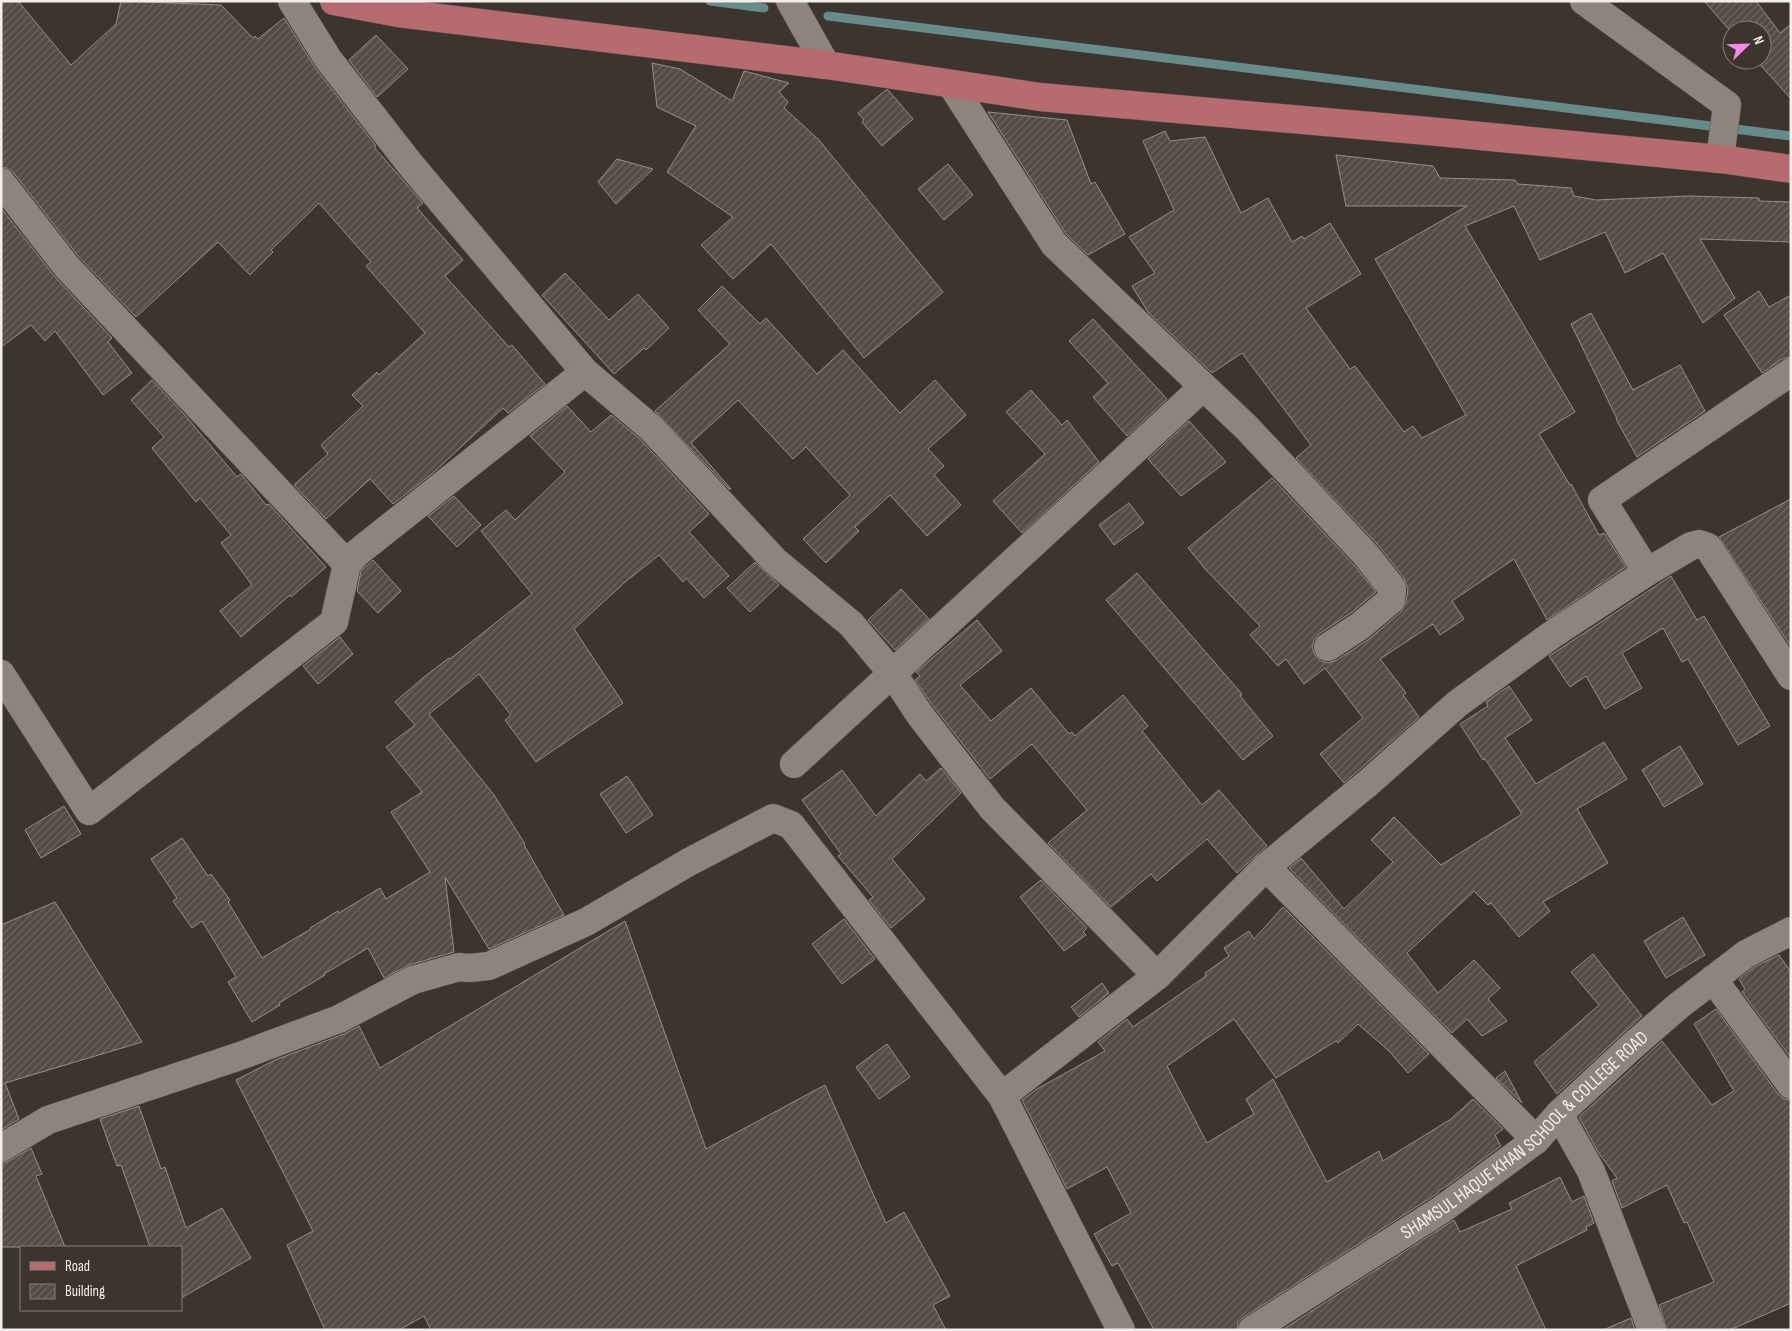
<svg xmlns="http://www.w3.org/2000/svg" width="1792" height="1331" viewBox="0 0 1792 1331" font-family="'Sofia Sans Condensed',sans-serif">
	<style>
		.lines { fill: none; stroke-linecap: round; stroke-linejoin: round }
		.stream { stroke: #678b8a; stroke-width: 9 }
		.building { fill: url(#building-hatch); stroke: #988e86 }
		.minor-casing { stroke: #59534c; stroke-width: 29 }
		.major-casing { stroke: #59534c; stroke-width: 29 }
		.minor { stroke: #8d857c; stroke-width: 28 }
		.major { stroke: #b66b6e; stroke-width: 28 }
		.labels { text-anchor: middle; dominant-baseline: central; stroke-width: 4; stroke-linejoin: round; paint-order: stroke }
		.street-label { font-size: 19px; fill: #f2eee9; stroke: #3c352d }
	</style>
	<defs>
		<pattern id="building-hatch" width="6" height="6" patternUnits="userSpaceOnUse" patternTransform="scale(1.25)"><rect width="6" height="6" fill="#544b44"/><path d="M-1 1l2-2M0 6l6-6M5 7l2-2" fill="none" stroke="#6d655f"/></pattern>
	</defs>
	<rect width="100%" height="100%" fill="#3c352d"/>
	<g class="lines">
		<g class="stream">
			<path d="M710 1 764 8"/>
			<path d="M828 16 1791 136"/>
		</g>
	</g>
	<g class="building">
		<path d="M1 1H18L71 65 116 24 121 1 221 5 253 38 255 36 258 39 284 18 316 69 376 146 374 147 423 203 417 208 463 260 445 276 509 347 512 345 545 384 508 413 503 408 433 473 393 504 370 479 326 519 294 485 328 454 321 445 363 406 352 395 377 372 379 375 425 333 366 266 371 262 319 203 271 250 273 252 250 275 218 242 136 317 79 257 13 172 7 168 1 167Z"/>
		<path d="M1704 1H1756L1780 33 1791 24V99L1756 60H1762V30H1732V33Z"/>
		<path d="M376 35 408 69 377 97 349 60Z"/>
		<path d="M652 63 680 69 732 101 744 71 789 83 779 92 788 102 784 108 819 140 943 292 864 358 771 244 733 279 701 245 733 217 667 172 696 126 657 107Z"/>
		<path d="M886 90H888L913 119 882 146 862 122 864 120 858 113Z"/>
		<path d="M988 112 1067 120 1091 184 1095 182 1125 234 1088 255 1066 234Z"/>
		<path d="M1165 131 1170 141 1205 137 1241 213 1268 198 1292 242 1302 236 1304 239 1330 223 1361 274 1306 308 1350 369 1355 366 1404 432 1413 426 1422 438 1466 415 1375 259 1467 206H1346L1336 155 1433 166 1440 178 1515 180 1518 184 1571 188 1574 196 1596 200 1688 196 1759 198V201L1791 202V242L1700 239 1735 298 1703 323 1663 253 1625 273 1605 232 1540 260 1514 206 1465 226 1575 412 1539 434 1570 485 1571 484 1599 535 1604 533 1626 567 1547 620 1514 559 1452 601 1464 619 1440 635 1433 624 1380 659 1406 693 1403 695 1419 717 1344 783 1320 754 1363 718 1325 668 1304 684 1286 659 1278 666 1250 635 1260 626 1206 570 1188 548 1272 478 1354 565 1376 592 1351 613 1319 634 1314 640 1312 647 1315 655 1321 661 1328 663 1337 660 1369 639 1401 612 1406 602 1408 589 1404 578 1378 545 1296 458 1311 445 1242 353 1212 373 1148 312 1132 286 1155 273 1129 237 1174 210 1143 141Z"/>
		<path d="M617 159 653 169 616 204 598 182Z"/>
		<path d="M948 164 973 195 944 220 918 189Z"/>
		<path d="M1 208 55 277 112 338 108 342 132 373 103 395 55 331 45 341 31 325 1 347Z"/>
		<path d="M565 273 609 320 638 294 669 328 646 350 644 348 614 374 542 295Z"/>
		<path d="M722 286 760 324 766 318 817 374 843 350 900 413 935 380 966 415 928 449 944 466 934 475 961 505 927 536 890 495 855 527 859 531 826 563 803 539 850 495 806 447 793 459 738 400 691 443 731 489H729L655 411 730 344 698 310Z"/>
		<path d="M1759 291 1769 307 1791 295V357L1782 359 1762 373 1724 315Z"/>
		<path d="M1591 313 1633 390 1680 365 1705 411 1637 457 1616 419H1617L1571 324Z"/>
		<path d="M1093 319 1167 399 1127 436 1093 397 1108 383 1069 341Z"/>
		<path d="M152 380 184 414 237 477 241 474 266 505 269 504 326 567 291 597 290 595 241 637 220 611 252 585 221 543 231 535 200 498 196 502 152 448 164 437 131 400Z"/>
		<path d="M1031 390 1062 425 1067 420 1099 462 1022 533 993 501 1045 454 1006 412Z"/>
		<path d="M567 406 591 432 611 415 640 439 709 514 689 532 729 576 704 598 686 578 683 582 659 555 624 583 574 629 623 703 536 762 505 720 511 715 479 674 429 714 494 795 525 844 524 845 564 915 489 949 445 877 454 952 409 965 384 978 368 948 324 974 325 975 279 1003 280 1005 252 1022 228 982 236 977 202 921 192 928 173 901 177 898 151 859 182 838 208 876 211 874 230 900 228 902 262 958 311 929 310 928 338 911 339 913 380 888 386 899 430 872 391 812 422 792 386 747 415 725 395 702 424 677 449 658 450 659 532 594 481 531 506 510 515 520 565 472 530 436Z"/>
		<path d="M1189 421 1226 462 1181 496 1148 459Z"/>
		<path d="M454 496 481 525 457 547 428 516Z"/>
		<path d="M1791 499V647L1719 537Z"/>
		<path d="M1129 503 1144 523 1114 545 1099 525Z"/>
		<path d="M373 560 401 591 378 613 357 591 361 571Z"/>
		<path d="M755 562 779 585 750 612 727 588Z"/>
		<path d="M1137 573 1242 694 1240 696 1273 736 1243 760 1106 600Z"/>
		<path d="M1671 576 1697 620 1704 616 1770 726 1738 745 1688 659 1682 662 1663 628 1622 653 1642 688 1605 709 1586 676 1570 687 1549 656Z"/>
		<path d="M901 589 929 619 895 650 868 620Z"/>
		<path d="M977 620 1002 651 960 685 991 721 1031 688 1069 734 1072 732 1075 736 1123 695 1148 726 1142 731 1202 805 1219 790 1267 846 1237 873 1207 839 1157 881 1151 874 1111 907 1048 843 1087 810 1032 744 990 779 933 706 915 680 920 676 916 672Z"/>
		<path d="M340 637 353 654 318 684 303 666Z"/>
		<path d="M1509 686 1532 720 1505 738 1536 784 1604 742 1627 779 1577 809 1608 863 1543 902 1550 911 1519 937 1491 903 1488 905 1474 891 1407 953 1438 993 1474 960 1500 988 1488 999 1507 1021 1482 1036 1467 1019 1452 1033 1289 868 1301 858 1344 909 1393 862 1371 840 1394 817 1441 865 1522 814 1485 759 1483 760 1460 724 1488 706 1486 702Z"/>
		<path d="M1680 746 1703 784 1664 807 1642 770Z"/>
		<path d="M941 768 961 793 892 859 925 899 891 928 869 900 873 897 838 856 841 854 802 800 842 770 876 816 920 774 926 781Z"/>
		<path d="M627 776 653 815 626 833 600 794Z"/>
		<path d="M64 806 81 834 41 858 25 830Z"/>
		<path d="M1041 880 1087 928 1083 932 1086 935 1064 951 1020 897Z"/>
		<path d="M55 902 142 1042 5 1083 19 1119 1 1130V925Z"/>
		<path d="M1283 907 1429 1054 1408 1073 1389 1051 1358 1024 1338 1043 1336 1041 1276 1078 1234 1019 1167 1066 1207 1143 1254 1114 1246 1099 1273 1079 1327 1182 1379 1151 1383 1161 1451 1119 1473 1099 1503 1129 1495 1135 1501 1146 1447 1186 1438 1191 1439 1192 1432 1197 1244 1317 1238 1322 1237 1330H1154L1118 1263 1112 1266 1094 1234 1131 1213 1107 1167 1067 1189 1022 1100 1037 1089 1105 1051 1098 1042 1127 1019 1133 1027 1206 976 1205 973 1229 956 1224 948 1249 931 1254 939Z"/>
		<path d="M1683 917 1705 955 1666 978 1644 941Z"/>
		<path d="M844 919 875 959 842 984 812 944Z"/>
		<path d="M625 921 706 1149 825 1085 886 1223 904 1212 950 1296 933 1305 946 1330H431L424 1316 399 1330H325L287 1245 313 1231 236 1080 275 1060 344 1034 359 1026 380 1068Z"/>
		<path d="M1593 954 1642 1016 1557 1094 1534 1062 1599 1005 1571 972Z"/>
		<path d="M1779 955 1791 972V1058L1742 992 1745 989 1739 979 1754 967Z"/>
		<path d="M1102 983 1109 993 1079 1017 1071 1007Z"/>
		<path d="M1716 1009 1778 1094 1784 1099 1791 1100V1303L1730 1330H1667L1659 1305 1714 1282 1687 1222 1684 1223 1667 1185 1622 1208 1612 1181 1617 1178 1598 1152 1579 1117 1662 1041 1712 1105 1734 1091 1694 1024Z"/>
		<path d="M887 1044 910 1077 879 1099 856 1067Z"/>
		<path d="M1505 1071 1522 1103 1496 1078Z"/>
		<path d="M139 1106 161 1169 165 1167 186 1228 222 1208 251 1258 181 1298V1247H150L121 1165 117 1166 100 1119Z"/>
		<path d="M31 1148 42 1174 36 1176 65 1247H1V1164L9 1161Z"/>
		<path d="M1560 1177 1572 1202 1584 1196 1594 1223 1586 1227 1587 1230 1516 1266 1546 1330H1282L1454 1220 1460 1232 1512 1209 1509 1203Z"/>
		<path d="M1631 1318 1635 1330H1603Z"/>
	</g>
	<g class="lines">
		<g class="minor-casing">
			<g id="minor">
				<path d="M292 1 328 59 410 164 585 372 651 428 775 561 851 624 893 674 920 715 992 808 1157 976"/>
				<path d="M790 1 826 65"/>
				<path d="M1584 1 1727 105 1720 159"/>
				<path d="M951 84 1054 244 1247 428 1366 555 1392 588 1391 600 1360 626 1328 647"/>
				<path d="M1 182 67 267 347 564"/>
				<path d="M1647 572 1602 500 1791 372"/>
				<path d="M1 674 89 811 334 622 347 564 357 553 585 372"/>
				<path d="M794 764 1203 387"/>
				<path d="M1266 867 1536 1140"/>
				<path d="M1713 979 1791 1085"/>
				<path d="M1002 1096 1157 976 1266 867 1368 783 1457 704 1550 636 1647 572 1691 546 1699 544 1708 547 1791 676"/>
				<path d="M1559 1114 1591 1171 1652 1330"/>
				<path d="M1 1148 48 1120 240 1056 339 1019 413 980 459 967 469 968 489 966 586 922 689 862 773 818 791 825 1002 1096 1121 1330"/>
				<path id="s1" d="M1252 1330 1441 1210 1536 1140 1559 1114 1630 1048 1677 1007 1746 954 1791 931"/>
			</g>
		</g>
		<g class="major-casing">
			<path id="major" d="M334 1 398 13 826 65 1040 97 1428 131 1720 159 1791 169"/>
		</g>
		<use href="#minor" class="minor"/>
		<use href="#major" class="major"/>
	</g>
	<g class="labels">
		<g class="street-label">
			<text stroke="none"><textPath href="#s1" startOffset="336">SHAMSUL HAQUE KHAN SCHOOL &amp; COLLEGE ROAD</textPath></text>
		</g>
	</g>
	<rect width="1792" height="1331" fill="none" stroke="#f2eee9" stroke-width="5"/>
	<rect x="20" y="1246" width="162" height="65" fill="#3c352d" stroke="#857f78"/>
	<rect x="30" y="1262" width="25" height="8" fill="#b66b6e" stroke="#857f78"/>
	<text x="65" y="1271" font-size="15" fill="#f2eee9">Road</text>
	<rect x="30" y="1284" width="25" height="15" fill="url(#building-hatch)" stroke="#857f78"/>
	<text x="65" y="1296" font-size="15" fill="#f2eee9">Building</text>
	<g transform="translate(1747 45) rotate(67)"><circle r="24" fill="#3c352d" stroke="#857f78"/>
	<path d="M0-4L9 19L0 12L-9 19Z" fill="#f788eb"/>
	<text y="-8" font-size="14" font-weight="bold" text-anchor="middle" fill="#f2eee9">N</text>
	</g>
</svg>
